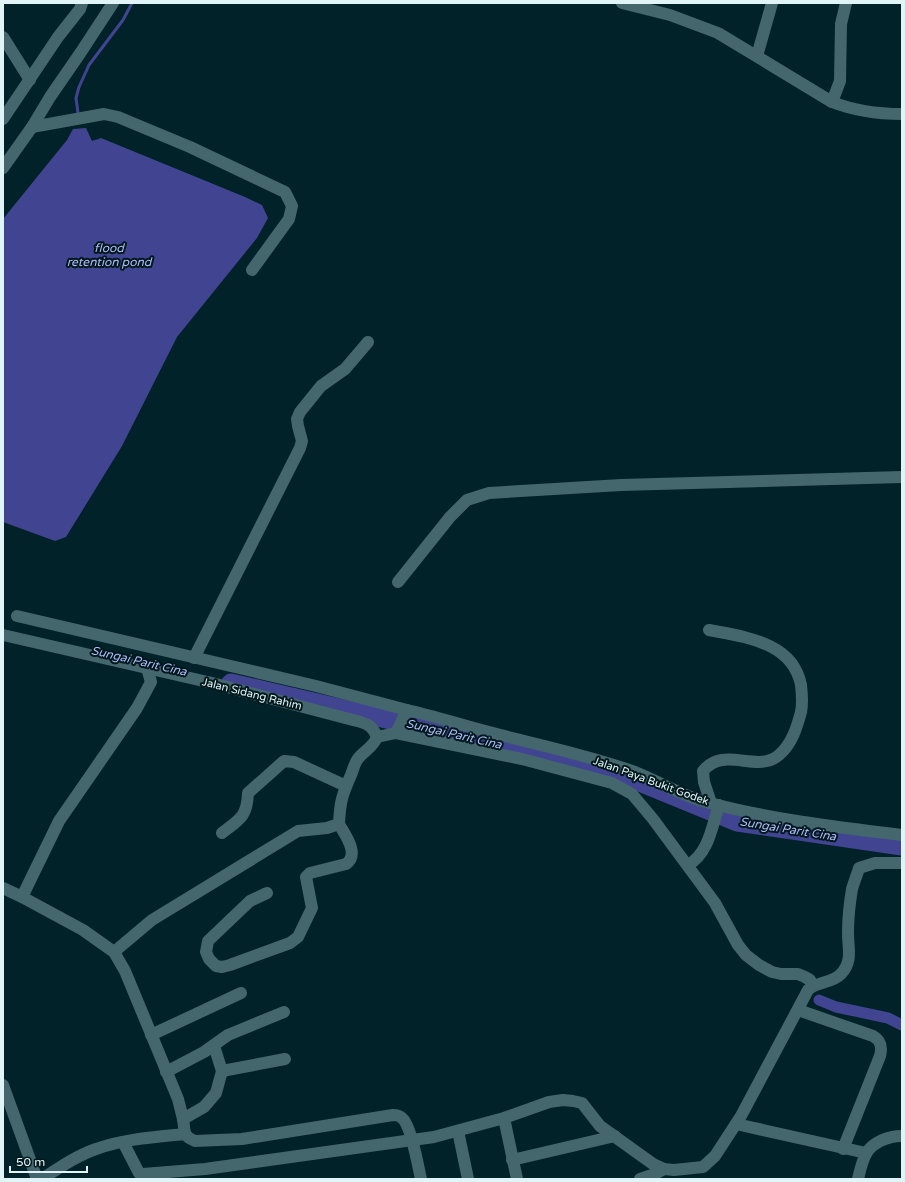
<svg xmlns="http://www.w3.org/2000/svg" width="905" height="1182" viewBox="0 0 905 1182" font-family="'Varela Round',sans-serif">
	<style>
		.water { fill: #414490 }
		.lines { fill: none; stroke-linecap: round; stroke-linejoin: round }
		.stream { stroke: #414490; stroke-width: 3 }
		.canal { stroke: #414490; stroke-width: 11 }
		.river { stroke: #414490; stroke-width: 19 }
		.minor { stroke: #44666d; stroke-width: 12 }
		.labels { text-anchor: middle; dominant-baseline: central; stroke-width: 4; stroke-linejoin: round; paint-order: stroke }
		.street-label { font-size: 11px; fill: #e1f4f7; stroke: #01181c }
		.water-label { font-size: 12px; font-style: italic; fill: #b2bbfc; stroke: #01181c }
	</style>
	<rect width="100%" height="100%" fill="#002228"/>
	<path class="water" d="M86 128 92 141 101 138 245 197 262 205 268 218 257 238 177 337 122 446 66 537 55 541 3 522V219L67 140 73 129Z"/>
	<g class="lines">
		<path class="stream" d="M78 113 76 98 79 87 89 65 123 20 132 3"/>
		<path class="canal" d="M819 1000 836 1007 888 1018 902 1025"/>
		<path class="river" d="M231 683 615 772 737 822 902 846"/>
		<g class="minor">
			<path d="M622 3 670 15 718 33 832 102C855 111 878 114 902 114"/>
			<path d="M3 37 30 80"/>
			<path d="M757 56 772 3"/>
			<path d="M832 102 840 81 841 24 846 3"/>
			<path d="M3 119 58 37 80 9 82 3"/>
			<path d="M32 127 104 114 118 117 190 147 285 192 292 206 289 219 252 270"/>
			<path d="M3 168 32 127 50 97 81 52 113 3"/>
			<path d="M398 582 450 517 467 500 489 493 621 485 902 477"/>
			<path d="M17 616 316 686 407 710"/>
			<path d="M709 630C745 637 793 642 801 685 802 694 803 703 801 712 797 727 792 744 779 755 757 774 724 745 703 771L704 782 711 803"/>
			<path d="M3 635 212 683 353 720C365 723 372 724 377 737"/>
			<path d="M194 658 300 448 302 441 298 426 297 419 300 412 321 386 345 369 368 342"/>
			<path d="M396 733 522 759 612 783 632 794 653 819 715 903 738 945 746 955 759 965 772 972 781 974H798L805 977 810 980 813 985"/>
			<path d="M377 737 396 733 407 710C435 716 461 725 489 732 538 745 588 755 635 772 658 781 679 794 702 801 768 819 835 827 902 835"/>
			<path d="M222 833C240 819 247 817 248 793L284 761 294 762 346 786"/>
			<path d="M688 865C709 853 712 826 719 805"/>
			<path d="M3 888 22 897 83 930 114 952 125 971 178 1099 183 1119 185 1134"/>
			<path d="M267 893 250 901 208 941 206 952 209 959 216 966 222 967 230 965 290 943 298 937 312 908 306 877 310 873 346 864C360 854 345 835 339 824"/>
			<path d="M22 897 59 821 137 708 151 682 147 668"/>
			<path d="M114 952 152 920 298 831 327 828 339 824C340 802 342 795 351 775 353 770 354 765 357 760 363 751 373 748 377 737"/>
			<path d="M798 1010 873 1036C882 1041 882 1048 880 1056L843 1149"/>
			<path d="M151 1035 241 993"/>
			<path d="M214 1046 222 1071 285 1059"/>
			<path d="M166 1072 204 1052 228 1035 284 1012"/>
			<path d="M3 1085 37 1179"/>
			<path d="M504 1118 517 1179"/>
			<path d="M183 1119 204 1107 216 1093 222 1071"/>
			<path d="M736 1124 866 1153"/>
			<path d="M458 1131 468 1179"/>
			<path d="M123 1142 139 1173 143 1174 205 1169 434 1137 504 1118 549 1102 563 1100 573 1101 582 1103 600 1126 653 1164 664 1169 674 1170 703 1167 715 1156 741 1116 808 990C817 981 831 984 841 974 853 961 848 948 848 933 848 920 850 901 852 889 854 882 857 875 859 868L875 863H902"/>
			<path d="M512 1160 615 1136"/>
			<path d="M42 1179C59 1168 76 1156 96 1149 124 1139 155 1137 185 1134L189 1138 195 1141 242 1139 393 1115C397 1115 400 1116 402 1118 411 1125 418 1166 421 1179"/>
			<path d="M640 1179 655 1174 664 1169"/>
			<path d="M858 1179C860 1171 862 1161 866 1154 872 1142 889 1136 902 1136"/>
		</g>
	</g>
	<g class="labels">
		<g class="street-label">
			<text transform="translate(252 694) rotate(14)">Jalan Sidang Rahim</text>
			<text transform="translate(651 781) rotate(20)">Jalan Paya Bukit Godek</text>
		</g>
		<g class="water-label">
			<text x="109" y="248">flood<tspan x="109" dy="14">retention pond</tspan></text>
			<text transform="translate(139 661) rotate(13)">Sungai Parit Cina</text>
			<text transform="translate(454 734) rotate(13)">Sungai Parit Cina</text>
			<text transform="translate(788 829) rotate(9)">Sungai Parit Cina</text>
		</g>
	</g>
	<rect width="905" height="1182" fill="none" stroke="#e1f4f7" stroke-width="8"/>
	<path d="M10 1166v6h77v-6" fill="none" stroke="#e1f4f7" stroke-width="2"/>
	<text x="16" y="1166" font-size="12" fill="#e1f4f7" stroke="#01181c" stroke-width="3" paint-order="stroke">50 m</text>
</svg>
